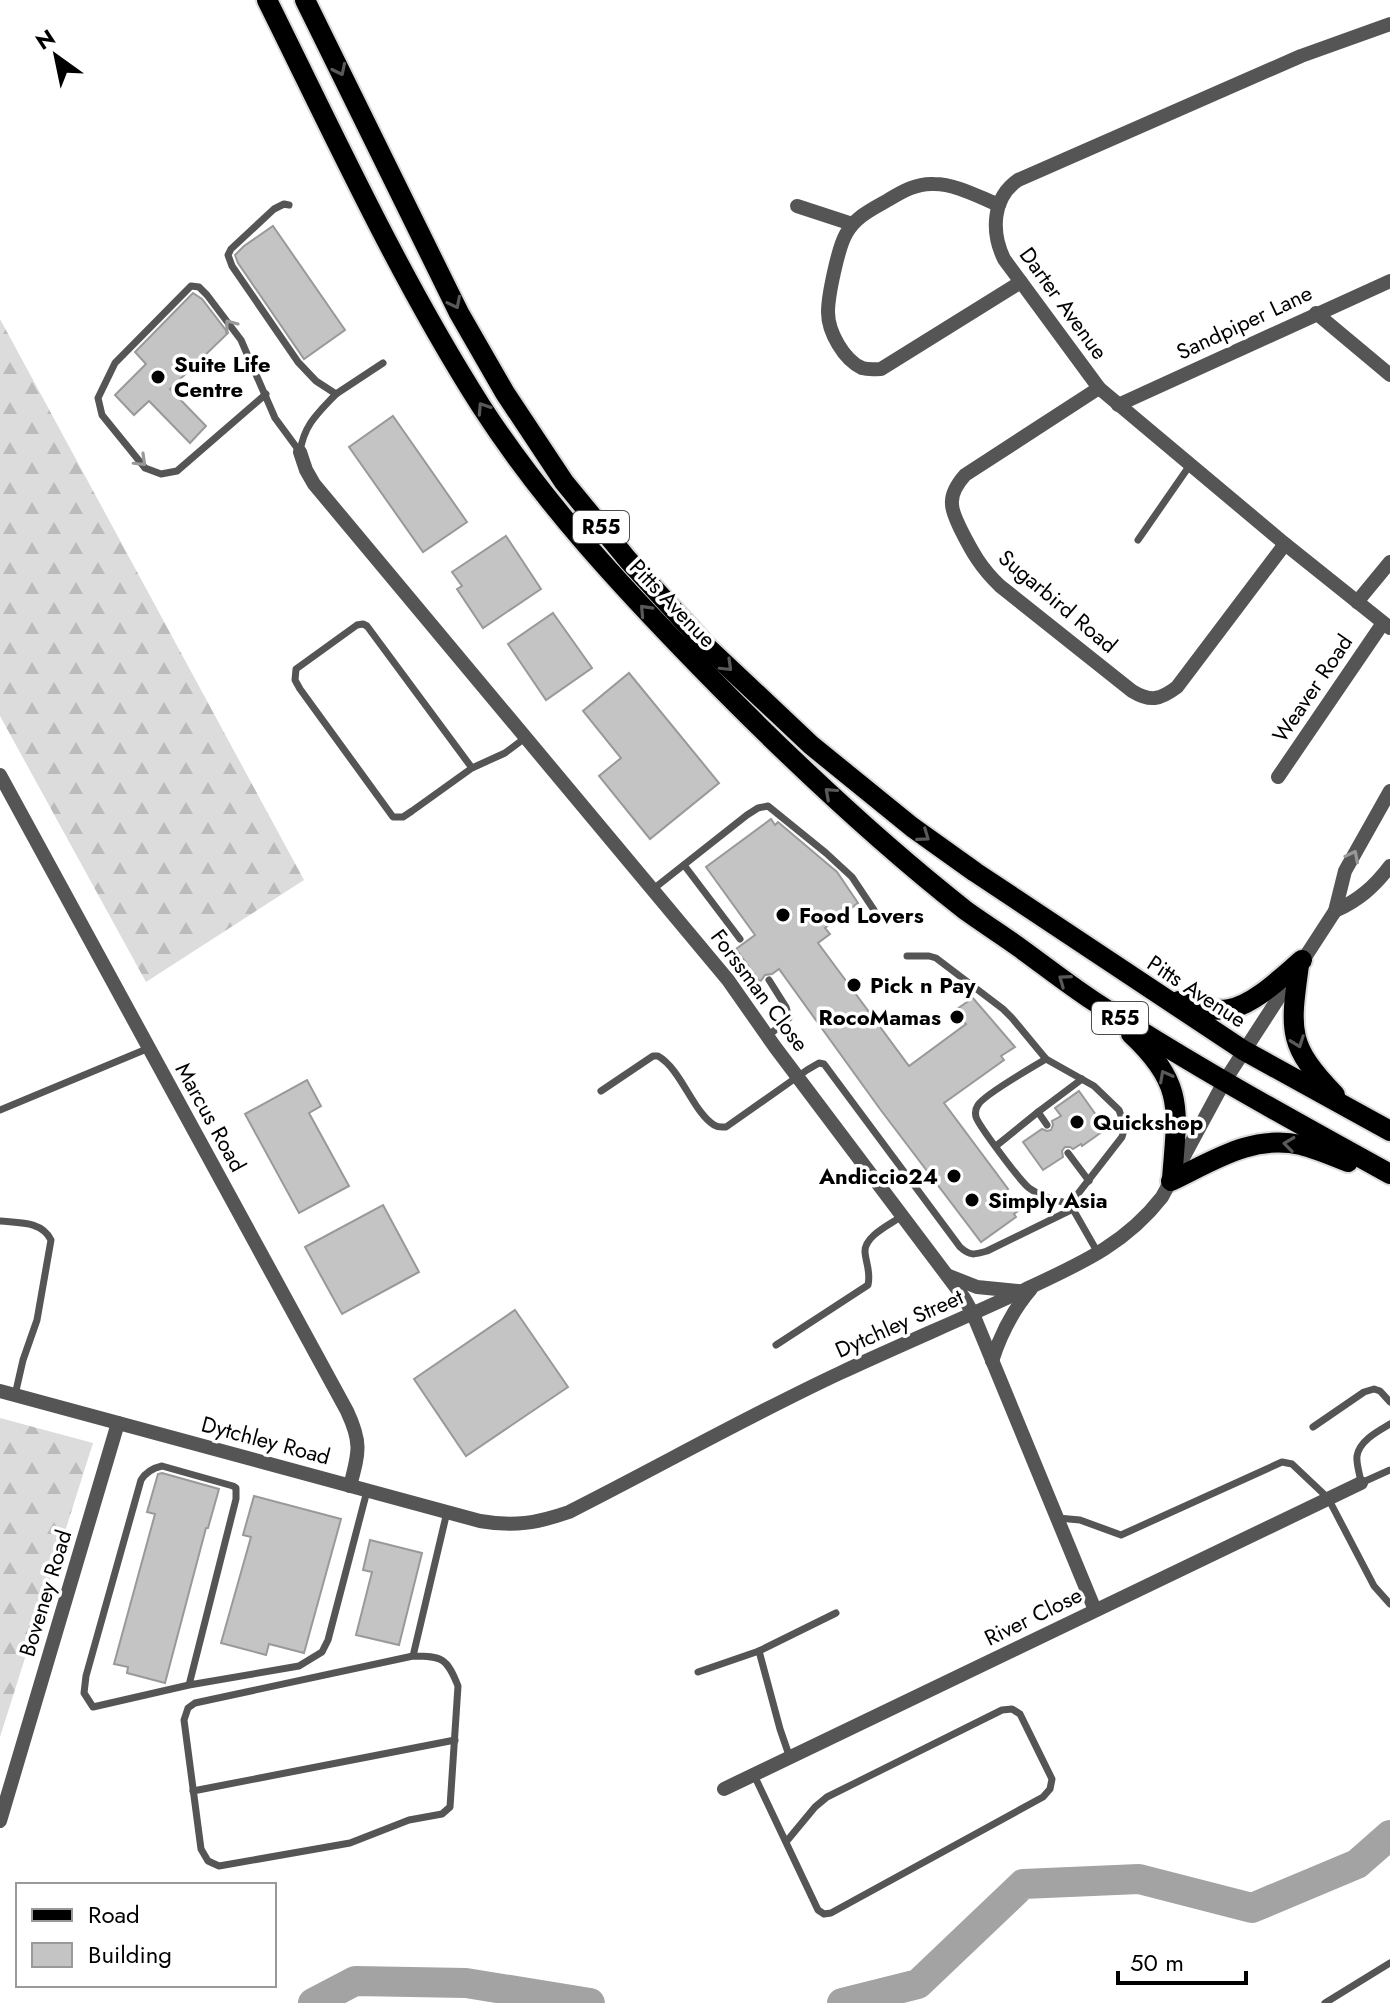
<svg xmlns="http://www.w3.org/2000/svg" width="1390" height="2003" viewBox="0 0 1390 2003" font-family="Jost,sans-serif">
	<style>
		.forest { fill: url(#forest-firs) }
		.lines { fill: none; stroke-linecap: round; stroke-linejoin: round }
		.river { stroke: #a3a3a3; stroke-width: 30 }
		.building { fill: #c4c4c4; stroke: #999; stroke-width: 2 }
		.primary-casing { stroke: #dbdbdb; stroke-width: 24 }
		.service { stroke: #555; stroke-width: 7 }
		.minor { stroke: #555; stroke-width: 14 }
		.primary { stroke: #000; stroke-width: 20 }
		.oneway { stroke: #595959 }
		.oneway2 { stroke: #999 }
		.poi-dot { fill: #000; stroke: #fff; stroke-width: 3 }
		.labels { text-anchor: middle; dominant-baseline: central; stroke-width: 7; stroke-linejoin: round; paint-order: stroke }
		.shield { fill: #fff; stroke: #4c4c4c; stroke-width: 2 }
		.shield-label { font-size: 20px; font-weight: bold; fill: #000 }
		.street-label { font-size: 22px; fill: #000; stroke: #fff }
		.poi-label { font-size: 22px; font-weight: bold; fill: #000; stroke: #fff; text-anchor: start }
	</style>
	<defs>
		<pattern id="forest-firs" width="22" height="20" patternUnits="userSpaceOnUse" patternTransform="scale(2)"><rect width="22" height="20" fill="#dcdcdc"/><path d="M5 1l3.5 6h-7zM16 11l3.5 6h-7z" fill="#bbb"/></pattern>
	</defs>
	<rect width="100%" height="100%" fill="#fff"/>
	<g class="forest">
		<path d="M0 319 304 880 146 982 0 716Z"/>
		<path d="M0 1418 93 1443 0 1737Z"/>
	</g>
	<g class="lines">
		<g class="river">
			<path d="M313 2003 355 1981 466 1983 590 2003"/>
			<path d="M842 2003 918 1984 1023 1884 1139 1879 1252 1908 1357 1864 1390 1835"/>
		</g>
	</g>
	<g class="building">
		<path d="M273 226 345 330 304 359 238 263 235 255 244 246Z"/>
		<path d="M193 293 202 299 228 333 170 389 206 426 190 443 149 401 134 415 115 395 146 364 135 352Z"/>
		<path d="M393 416 467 522 423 552 349 447Z"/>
		<path d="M506 536 541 589 483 628 457 589 462 586 452 572Z"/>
		<path d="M553 613 592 668 546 700 508 644Z"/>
		<path d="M629 673 719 783 650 839 599 776 621 758 583 711Z"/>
		<path d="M771 819 775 825 778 822 837 872 858 903 825 928 830 934 818 943 909 1066 966 1024 954 1011 973 998 1015 1047 1001 1056 1004 1060 944 1103 1008 1189 1004 1191 1018 1211 1014 1214 1016 1217 981 1242 880 1109 779 969 772 974 765 975 760 982 736 949 755 935 706 867Z"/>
		<path d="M307 1080 321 1106 309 1113 349 1186 299 1213 245 1114Z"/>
		<path d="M1079 1091 1106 1129 1082 1146 1081 1144 1073 1149 1070 1147H1065L1062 1151 1063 1157 1043 1170 1023 1142 1042 1129 1047 1131 1051 1130 1053 1125 1052 1121 1061 1116 1055 1108Z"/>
		<path d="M383 1205 419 1272 342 1314 305 1247Z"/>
		<path d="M515 1310 568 1387 466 1456 414 1379Z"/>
		<path d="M162 1473 219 1489 208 1528H206L165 1683 127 1673 128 1667 114 1664 155 1514 147 1512 158 1474Z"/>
		<path d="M254 1496 341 1519 304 1653 269 1644 266 1655 221 1643 251 1537 243 1535Z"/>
		<path d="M370 1540 422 1553 399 1645 356 1635 372 1572 363 1570Z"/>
	</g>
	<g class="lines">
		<g class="primary-casing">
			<g id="primary">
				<path d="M267 0C335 137 399 277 481 406 543 502 621 586 701 668 784 753 871 836 965 910 983 923 1002 935 1020 948 1045 966 1069 985 1095 1002 1190 1064 1290 1119 1390 1174"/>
				<path d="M305 0 459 313 505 393 564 482 628 560 708 648 811 745 912 827 975 872 1243 1050 1390 1131"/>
				<path d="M1299 965C1290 1031 1287 1045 1335 1095"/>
				<path d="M1179 1001C1196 1006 1212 1012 1229 1009 1254 1005 1283 976 1302 960"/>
				<path d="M1131 1034C1186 1085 1177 1111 1172 1179"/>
				<path d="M1171 1181C1213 1161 1252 1134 1301 1145 1317 1149 1333 1156 1348 1162"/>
			</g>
		</g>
		<g class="service">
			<path d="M289 205 284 204 274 209 231 249 228 255 232 266 298 362 316 381 336 394 383 363"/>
			<path d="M266 394 177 471 161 474 145 468 102 415 98 398 115 363 191 286 199 287 207 295 241 340 275 418 300 452"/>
			<path d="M300 452C304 425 317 414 336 394"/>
			<path d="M1138 540 1190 465"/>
			<path d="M472 768 412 811 403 817H393L300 689 295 680 296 669 357 625 363 624 367 626 472 768 505 753 525 738"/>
			<path d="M684 865 740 939"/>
			<path d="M652 890 747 815 758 808 768 806 826 853 852 877 874 910"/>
			<path d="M907 956H929L936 958 1003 1009 1012 1018 1046 1059 1094 1086 1119 1110 1125 1127 1122 1137 1070 1204"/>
			<path d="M768 1036 789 1018 786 1007 769 980"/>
			<path d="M1046 1059C1034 1066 983 1096 978 1105 976 1108 975 1113 976 1117 979 1126 1020 1181 1029 1188 1041 1197 1056 1200 1070 1204L1098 1253"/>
			<path d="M601 1091 653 1056H658C681 1069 693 1112 714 1125 719 1128 721 1127 726 1127L807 1070 819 1063 824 1064 960 1247C970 1256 974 1255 987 1251L1073 1209"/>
			<path d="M0 1110 149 1048"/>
			<path d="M1038 1112 1082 1079"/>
			<path d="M996 1146 1038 1112 1047 1125"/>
			<path d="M1068 1153 1089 1181"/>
			<path d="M0 1221C19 1223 42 1221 51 1240L37 1320 23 1360 15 1395"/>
			<path d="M776 1345 868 1285C871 1272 866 1264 865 1252 864 1236 891 1224 902 1216"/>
			<path d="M1390 1424C1378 1431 1359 1441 1357 1456 1356 1464 1360 1474 1361 1483L1390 1470"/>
			<path d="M1313 1427 1364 1392 1374 1389 1380 1391 1390 1402"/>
			<path d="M1058 1518 1080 1520 1121 1535 1282 1462 1292 1464 1328 1498 1374 1586 1390 1604"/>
			<path d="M759 1651 780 1729 790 1758"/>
			<path d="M413 1656 195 1703 188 1708 184 1720 201 1849 208 1861 219 1866 350 1843 409 1820 442 1814 450 1807 458 1686C447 1658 442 1656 413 1656L447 1512"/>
			<path d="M698 1672 759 1651 836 1613"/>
			<path d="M189 1685 236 1499V1488L233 1486 162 1466C153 1468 146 1472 141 1480L86 1676 84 1693 93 1707 189 1685 299 1666 322 1652 328 1640 367 1491"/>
			<path d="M754 1775 818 1910 824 1914 831 1913 1043 1797 1050 1789 1052 1779 1020 1714 1012 1709 1002 1710 827 1797 815 1807 786 1842"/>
			<path d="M193 1791 455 1740"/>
			<path d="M1325 2003 1390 1963"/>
		</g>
		<g class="minor">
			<path d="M1390 24 1301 56 1018 180C992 198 991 232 1004 259L1099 388 1285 544 1390 628"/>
			<path d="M999 205C979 197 956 184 934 184 917 183 903 191 888 200 872 209 855 217 846 234 838 248 828 296 828 312 828 332 844 360 862 368 869 370 874 369 881 369L1021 282"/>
			<path d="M797 206 852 224"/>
			<path d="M1316 313 1390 375"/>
			<path d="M1099 388 965 475C958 483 951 493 952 504 952 512 957 521 960 528 972 552 981 568 1000 586L1132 691C1150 702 1160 700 1177 687L1285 544"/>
			<path d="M1118 405 1390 281"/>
			<path d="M300 452 306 470 314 484 728 980 775 1047 964 1298 973 1314 1095 1610"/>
			<path d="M1357 602 1390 562"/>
			<path d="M0 775 347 1411C362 1443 359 1452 350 1486"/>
			<path d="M1278 777 1383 623"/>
			<path d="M1335 911C1359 900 1374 887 1390 866"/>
			<path d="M949 1276 977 1287 1018 1291"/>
			<path d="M992 1361C1001 1333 1012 1311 1031 1289"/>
			<path d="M0 1391 480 1521C514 1527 537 1523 569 1512 660 1466 748 1416 840 1373 900 1345 962 1319 1022 1291 1077 1265 1124 1246 1162 1197L1224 1082 1335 911 1345 871 1390 791"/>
			<path d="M724 1789 1361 1483"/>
			<path d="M0 1821 118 1423"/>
		</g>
		<use href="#primary" class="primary"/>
	</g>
	<defs><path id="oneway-chevron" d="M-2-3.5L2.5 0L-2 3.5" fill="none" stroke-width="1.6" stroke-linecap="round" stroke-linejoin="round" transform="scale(2)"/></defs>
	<g class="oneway">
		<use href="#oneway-chevron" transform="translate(340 70) rotate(64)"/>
		<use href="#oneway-chevron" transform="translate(455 303) rotate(63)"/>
		<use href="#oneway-chevron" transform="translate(483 408) rotate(-123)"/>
		<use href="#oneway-chevron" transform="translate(645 610) rotate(-133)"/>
		<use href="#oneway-chevron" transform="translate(727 666) rotate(44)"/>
		<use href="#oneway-chevron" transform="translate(830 793) rotate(-138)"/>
		<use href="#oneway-chevron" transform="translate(924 836) rotate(35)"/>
		<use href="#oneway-chevron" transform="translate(1064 980) rotate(-144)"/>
		<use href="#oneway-chevron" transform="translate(1298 1042) rotate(70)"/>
		<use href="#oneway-chevron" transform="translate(1165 1076) rotate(-118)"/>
		<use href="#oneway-chevron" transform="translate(1289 1144) rotate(-173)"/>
	</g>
	<g class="oneway2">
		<use href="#oneway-chevron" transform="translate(230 325) rotate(-127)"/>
		<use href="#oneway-chevron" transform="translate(141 461) rotate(44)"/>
		<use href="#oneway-chevron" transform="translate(1353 856) rotate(-63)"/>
	</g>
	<g class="poi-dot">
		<circle cx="158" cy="377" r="8"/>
		<circle cx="783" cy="915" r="8"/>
		<circle cx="854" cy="985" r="8"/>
		<circle cx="957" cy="1017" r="8"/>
		<circle cx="1077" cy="1122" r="8"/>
		<circle cx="954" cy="1176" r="8"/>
		<circle cx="972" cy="1200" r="8"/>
	</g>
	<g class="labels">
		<g class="shield">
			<rect x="573" y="511" width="56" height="32" rx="6"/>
			<rect x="1092" y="1002" width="56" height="32" rx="6"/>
		</g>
		<g class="shield-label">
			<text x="601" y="527">R55</text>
			<text x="1120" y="1018">R55</text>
		</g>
		<g class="street-label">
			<text transform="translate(1064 303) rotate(54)">Darter Avenue</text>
			<text transform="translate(1244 322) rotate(-25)">Sandpiper Lane</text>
			<text transform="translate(1058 601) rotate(40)">Sugarbird Road</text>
			<text transform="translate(673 603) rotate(46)">Pitts Avenue</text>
			<text transform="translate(1312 688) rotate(-56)">Weaver Road</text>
			<text transform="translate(760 990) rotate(53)">Forssman Close</text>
			<text transform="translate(1197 991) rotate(33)">Pitts Avenue</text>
			<text transform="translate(211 1117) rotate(61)">Marcus Road</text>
			<text transform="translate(899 1323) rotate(-24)">Dytchley Street</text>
			<text transform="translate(266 1440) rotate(15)">Dytchley Road</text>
			<text transform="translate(45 1593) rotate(-73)">Boveney Road</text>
			<text transform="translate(1033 1616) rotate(-26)">River Close</text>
		</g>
		<g class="poi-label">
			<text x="174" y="364">Suite Life<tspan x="174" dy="25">Centre</tspan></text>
			<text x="799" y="915">Food Lovers</text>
			<text x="870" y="985">Pick n Pay</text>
			<text x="941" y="1017" text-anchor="end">RocoMamas</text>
			<text x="1093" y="1122">Quickshop</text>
			<text x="938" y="1176" text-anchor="end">Andiccio24</text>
			<text x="988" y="1200">Simply Asia</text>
		</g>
	</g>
	<rect x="16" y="1883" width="260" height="104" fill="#ffffff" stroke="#999999" stroke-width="2"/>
	<rect x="32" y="1909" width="40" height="12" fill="#000000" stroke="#999999" stroke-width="2"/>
	<text x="88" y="1923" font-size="24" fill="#000000">Road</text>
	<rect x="32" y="1943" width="40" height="24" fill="#c4c4c4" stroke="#999999" stroke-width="2"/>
	<text x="88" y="1963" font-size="24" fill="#000000">Building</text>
	<g transform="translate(56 56) rotate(327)" stroke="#ffffff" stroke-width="6" paint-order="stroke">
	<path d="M0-6L14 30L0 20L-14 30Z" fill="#000000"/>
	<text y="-12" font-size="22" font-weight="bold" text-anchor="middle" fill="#000000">N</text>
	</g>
	<path d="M1118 1971v12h128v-12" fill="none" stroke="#000000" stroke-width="4"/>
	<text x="1130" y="1971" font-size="24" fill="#000000" stroke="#ffffff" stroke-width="6" paint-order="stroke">50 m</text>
</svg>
